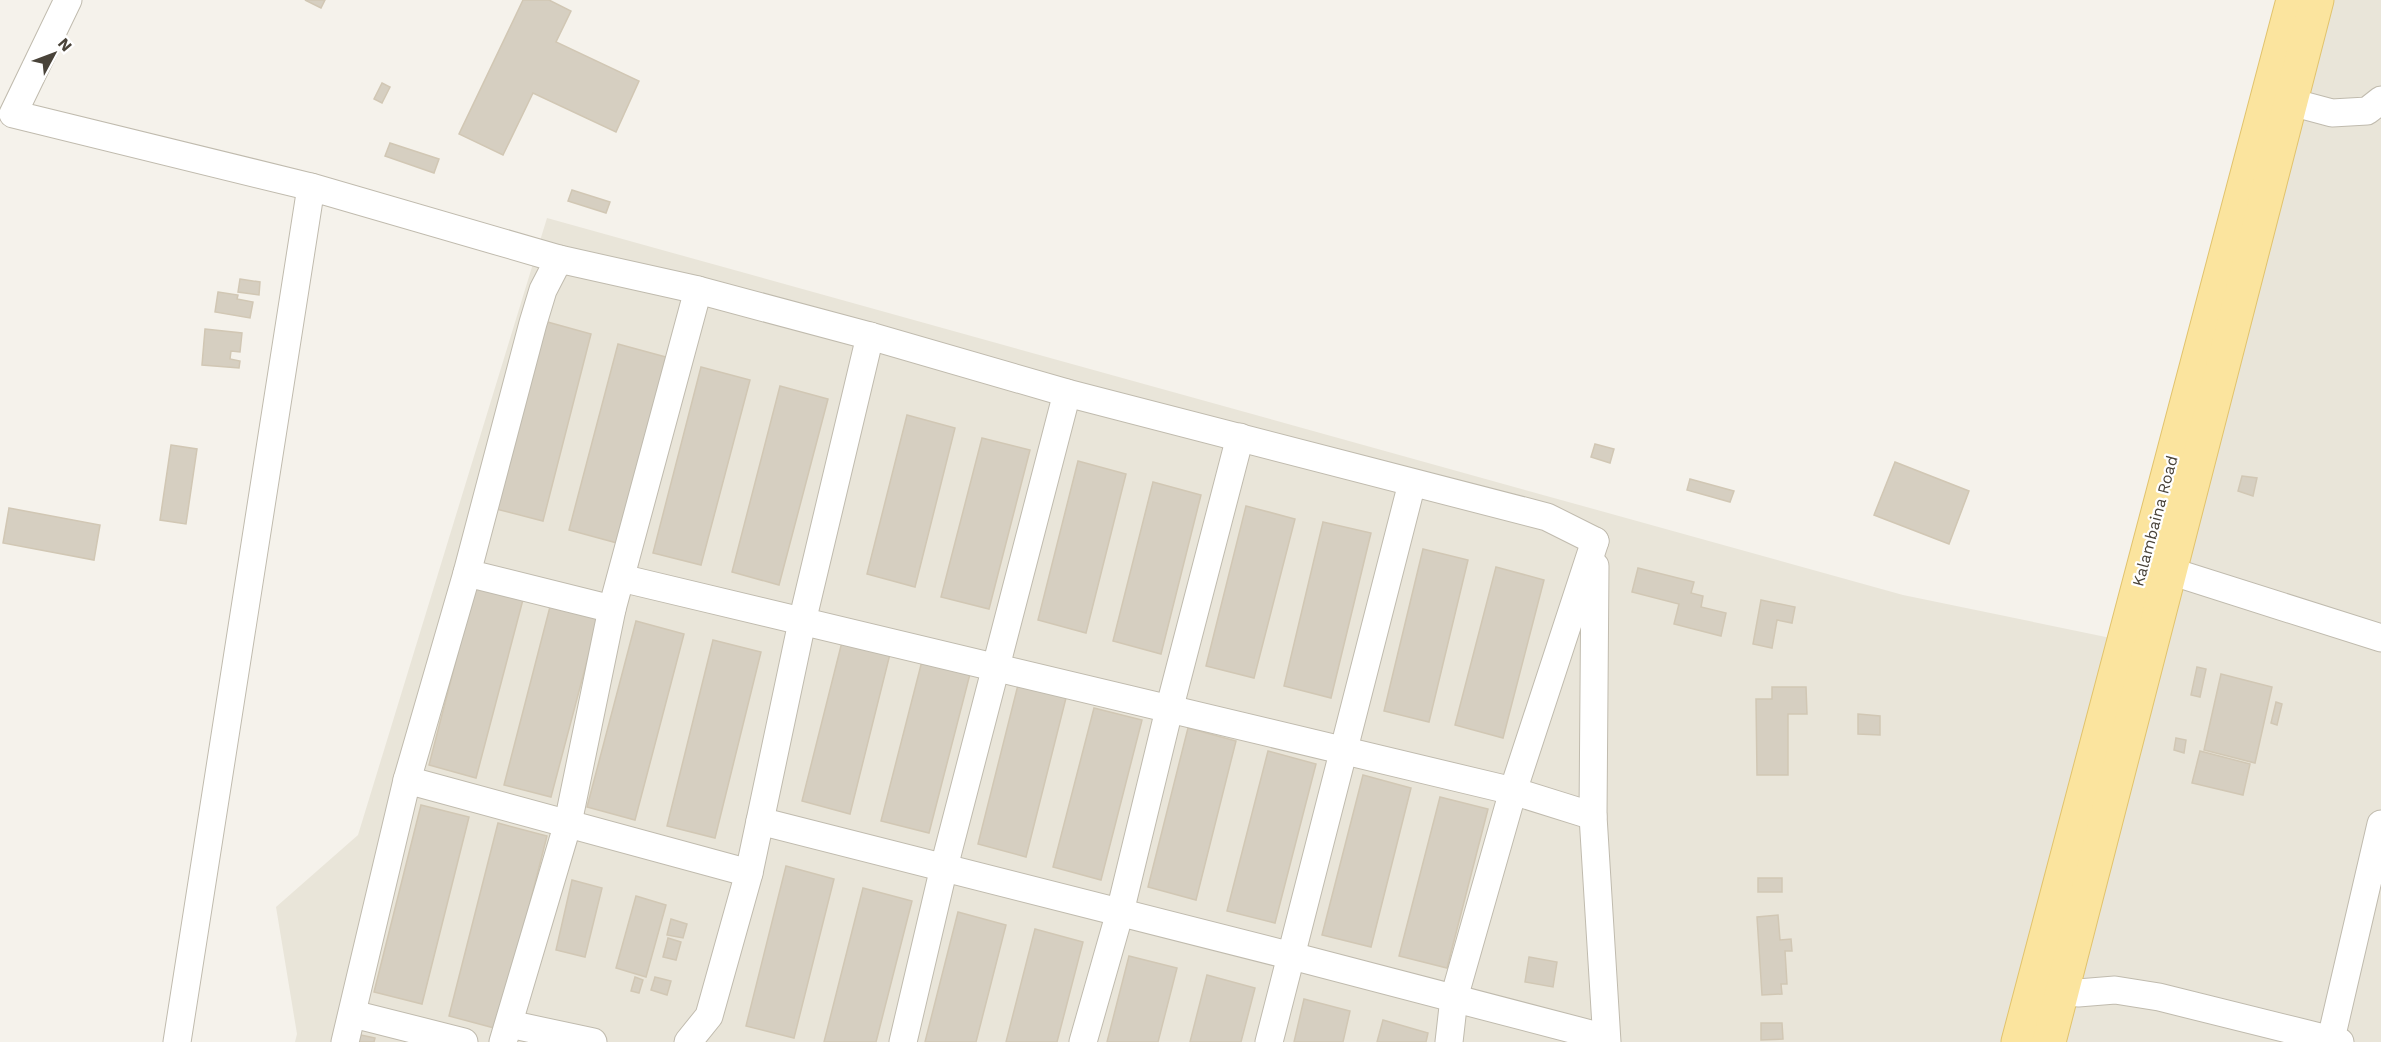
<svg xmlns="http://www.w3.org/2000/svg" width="2381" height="1042" viewBox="0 0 2381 1042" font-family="'Work Sans',sans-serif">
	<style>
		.residential { fill: #e9e5d9 }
		.building { fill: #d6cfc1; stroke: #d1c7b4; stroke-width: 1.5 }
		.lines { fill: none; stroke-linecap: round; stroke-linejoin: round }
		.minor-casing { stroke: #c0bbae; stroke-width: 29 }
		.major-casing { stroke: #e1c36d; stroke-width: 35 }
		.minor { stroke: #fff; stroke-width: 27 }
		.major { stroke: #fbe49e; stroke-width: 33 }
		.labels { text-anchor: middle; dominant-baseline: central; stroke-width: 4.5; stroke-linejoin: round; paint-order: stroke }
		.street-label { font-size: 16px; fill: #494339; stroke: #fff }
	</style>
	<rect width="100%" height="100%" fill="#f5f2eb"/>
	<g class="residential">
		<path d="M2329 0H2381V1042H2055Z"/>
		<path d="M547 218 1903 595 2130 642 2025 1042H295L297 1034 276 907 358 835Z"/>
	</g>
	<g class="building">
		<path d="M305 0H325L321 8Z"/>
		<path d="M523 0H549L571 11 556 42 639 81 616 132 533 93 503 155 459 134Z"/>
		<path d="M382 83 390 87 382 103 374 99Z"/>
		<path d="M390 143 439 159 434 173 385 156Z"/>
		<path d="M572 190 610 202 606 213 568 201Z"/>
		<path d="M240 279 260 282 259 295 238 292Z"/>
		<path d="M218 292 238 295 237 299 253 302 250 318 215 312Z"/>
		<path d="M544 321 591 334 543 521 496 509Z"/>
		<path d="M205 329 242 333 240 352 231 351 230 359 240 361 239 368 202 365Z"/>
		<path d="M618 344 666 357 617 543 569 530Z"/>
		<path d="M701 367 750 380 701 565 653 553Z"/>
		<path d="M780 386 828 399 779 585 732 572Z"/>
		<path d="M907 415 955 428 915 587 867 574Z"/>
		<path d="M982 438 1030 450 989 609 941 597Z"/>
		<path d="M1595 444 1614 449 1610 463 1591 457Z"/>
		<path d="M171 445 197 449 186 524 160 520Z"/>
		<path d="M1078 461 1126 474 1086 633 1038 620Z"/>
		<path d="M1895 462 1969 491 1949 544 1874 515Z"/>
		<path d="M2242 476 2257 478 2253 496 2238 491Z"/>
		<path d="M1690 479 1734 491 1730 502 1687 490Z"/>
		<path d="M1153 482 1201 495 1161 654 1113 641Z"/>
		<path d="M1246 506 1295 519 1254 678 1206 666Z"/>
		<path d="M9 508 100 525 94 560 3 543Z"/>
		<path d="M1323 522 1371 533 1331 698 1284 686Z"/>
		<path d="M1423 549 1468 560 1429 722 1384 711Z"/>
		<path d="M1496 567 1544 580 1503 738 1455 725Z"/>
		<path d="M1638 568 1694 582 1691 593 1703 596 1701 607 1726 613 1721 636 1674 624 1679 604 1632 592Z"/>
		<path d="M477 579 525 592 476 778 429 765Z"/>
		<path d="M552 599 600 612 551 797 504 785Z"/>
		<path d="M1761 600 1795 607 1792 623 1777 620 1772 648 1753 644Z"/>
		<path d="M636 621 684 634 635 820 587 807Z"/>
		<path d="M713 640 761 652 715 838 667 826Z"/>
		<path d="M842 642 890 654 850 814 802 801Z"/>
		<path d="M922 661 970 674 929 833 881 821Z"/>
		<path d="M2197 667 2206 669 2200 697 2191 695Z"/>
		<path d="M2221 674 2272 687 2255 763 2204 750Z"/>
		<path d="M1018 685 1066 698 1026 857 978 844Z"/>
		<path d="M1772 687H1806L1807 714H1788V775H1757L1756 699H1772Z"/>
		<path d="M2276 702 2282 704 2277 725 2271 723Z"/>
		<path d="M1094 708 1142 720 1101 880 1053 867Z"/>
		<path d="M1858 714 1880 716V735L1858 734Z"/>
		<path d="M1188 728 1236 741 1196 900 1148 887Z"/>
		<path d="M2176 738 2186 740 2184 753 2174 750Z"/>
		<path d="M1268 751 1316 764 1275 923 1227 911Z"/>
		<path d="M2200 751 2250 764 2243 795 2192 783Z"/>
		<path d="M1363 775 1411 788 1371 947 1322 935Z"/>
		<path d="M1440 797 1488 809 1447 968 1399 956Z"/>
		<path d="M421 805 469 817 422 1004 374 992Z"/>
		<path d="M498 823 547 836 498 1029 449 1016Z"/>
		<path d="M786 866 834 879 794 1038 746 1026Z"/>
		<rect x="1758" y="878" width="24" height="14"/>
		<path d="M572 880 602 888 585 957 556 950Z"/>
		<path d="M863 888 912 901 876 1042H824Z"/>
		<path d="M636 896 666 905 646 977 616 968Z"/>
		<path d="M958 912 1006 925 976 1042H925Z"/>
		<path d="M1778 915 1780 940 1791 939 1792 951H1785L1787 984H1781L1782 994 1762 995 1757 917Z"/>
		<path d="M671 919 687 924 683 938 667 935Z"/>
		<path d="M1035 929 1083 942 1057 1042H1006Z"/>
		<path d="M668 938 681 942 676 960 663 957Z"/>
		<path d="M1129 956 1177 968 1158 1042H1107Z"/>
		<path d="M1529 957 1557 962 1553 987 1525 982Z"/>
		<path d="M1207 975 1255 988 1241 1042H1190Z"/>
		<path d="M635 977 643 980 639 993 631 991Z"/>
		<path d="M655 977 671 981 667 995 651 990Z"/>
		<path d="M1304 999 1350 1011 1343 1042H1294Z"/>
		<path d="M1383 1020 1428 1033 1426 1042H1377Z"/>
		<path d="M1761 1023H1782L1783 1039 1761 1040Z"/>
		<path d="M361 1035 375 1038 374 1042H359Z"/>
	</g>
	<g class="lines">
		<g class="minor-casing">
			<g id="minor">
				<path d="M68 0 13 114 311 187"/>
				<path d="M2291 102 2332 113 2367 111 2381 100"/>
				<path d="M1595 566 1593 816 1607 1042"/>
				<path d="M2170 571 2381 638"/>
				<path d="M467 573 612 609"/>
				<path d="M621 578 1513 791 1593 816"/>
				<path d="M407 780 749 873"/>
				<path d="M760 821 1292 956 1606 1038"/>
				<path d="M2063 986 2078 993 2115 990 2159 997 2340 1042"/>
				<path d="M353 1014 464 1042"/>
				<path d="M509 1024 593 1042"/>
				<path d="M2331 1039 2381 824"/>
				<path d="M177 1042 311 187 559 259"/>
				<path d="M345 1042 407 780 467 573 533 323 543 290 559 259 698 290 870 336 1067 393 1547 517 1595 541"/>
				<path d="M503 1042 568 823 612 609 698 290"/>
				<path d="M688 1042 709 1016 749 873 802 622 870 336"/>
				<path d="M903 1042 944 867 1067 393"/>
				<path d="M1083 1042 1120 912 1169 710 1240 437"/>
				<path d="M1269 1042 1412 483"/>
				<path d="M1449 1042 1454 998 1513 791 1595 541"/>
			</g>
		</g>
		<g class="major-casing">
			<g id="major">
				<path d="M2018 1042 2293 0"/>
				<path d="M2049 1042 2317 0"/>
			</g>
		</g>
		<use href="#minor" class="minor"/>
		<use href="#major" class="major"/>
	</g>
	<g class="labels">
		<g class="street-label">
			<text transform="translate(2155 521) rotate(-75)">Kalambaina Road</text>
		</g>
	</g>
	<g transform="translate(54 54) rotate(49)" stroke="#ffffff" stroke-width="4.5" paint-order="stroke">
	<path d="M0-4.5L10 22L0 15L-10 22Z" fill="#494339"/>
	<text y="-9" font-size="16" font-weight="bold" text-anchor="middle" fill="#494339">N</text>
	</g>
</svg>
